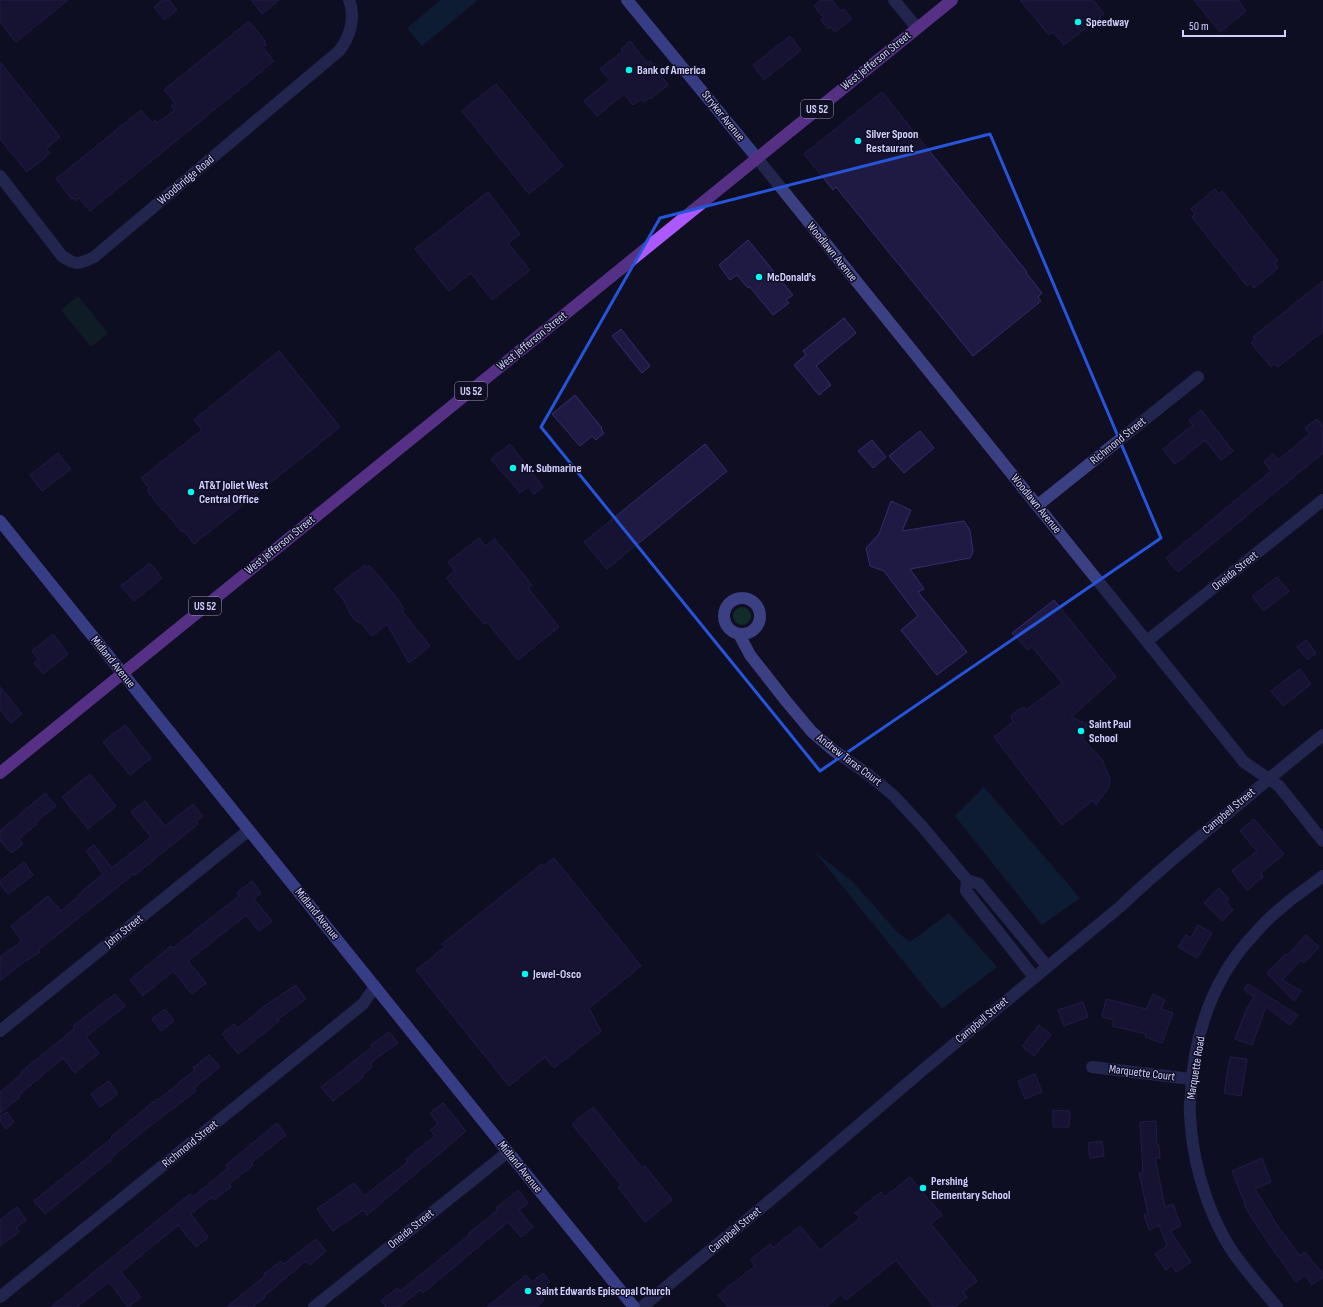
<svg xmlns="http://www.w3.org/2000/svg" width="1323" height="1307" viewBox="0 0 1323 1307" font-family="'Sofia Sans Condensed',sans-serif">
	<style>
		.green { fill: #112c28 }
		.water { fill: #0d2b47 }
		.building { fill: #1e1a43; stroke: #322d6f }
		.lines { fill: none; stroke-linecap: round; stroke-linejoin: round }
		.street { stroke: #3a4081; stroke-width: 12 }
		.secondary { stroke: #6977fd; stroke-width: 12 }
		.primary { stroke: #ab59fc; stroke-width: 12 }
		.marked { fill: none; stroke: #2655da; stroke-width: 3; stroke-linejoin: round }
		.poi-dot { fill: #04f7f1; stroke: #0f0e23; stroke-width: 1.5 }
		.labels { text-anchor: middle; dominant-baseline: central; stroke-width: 3; stroke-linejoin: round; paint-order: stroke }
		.shield { fill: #0f0e23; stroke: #9696bc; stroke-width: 1 }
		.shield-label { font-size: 11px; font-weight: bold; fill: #d0d1fe }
		.poi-label { font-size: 12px; font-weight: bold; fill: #d0d1fe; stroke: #0f0e23; text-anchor: start }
		.street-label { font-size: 12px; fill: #d0d1fe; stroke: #0f0e23 }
	</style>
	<rect width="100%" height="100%" fill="#0f0e23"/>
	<g class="green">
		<path d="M78 296 108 333 91 347 61 310Z"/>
		<circle cx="742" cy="616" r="9"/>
	</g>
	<g class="water">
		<path d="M441 0H478L422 46 407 28Z"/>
		<path d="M984 787 1080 898 1042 925 955 816Z"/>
		<path d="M814 851 853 882 897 932 910 942 949 913 997 967 942 1009Z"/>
	</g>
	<g class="building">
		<path d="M0 0H68L16 42 0 22Z"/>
		<path d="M163 0H169L177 10 164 20 154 7Z"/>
		<path d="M251 0H279L262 14Z"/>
		<path d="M821 0H832L841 11 844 9 852 19 835 32 831 27 828 29 821 20 824 18 814 6Z"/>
		<path d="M1020 0H1093L1104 14 1064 45 1053 32 1049 35Z"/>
		<path d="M1194 0H1238L1246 11 1220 32Z"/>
		<path d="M249 21 265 41 264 42 266 45 263 48 274 61 90 211 79 198 76 201 73 198 72 199 56 179 141 110 152 123 155 120 157 123 175 110 171 106 175 103 164 90Z"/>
		<path d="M790 36 801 50 764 80 753 65Z"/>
		<path d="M630 41 647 63 650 61 668 85 650 99 649 98 643 102 641 99 633 105 624 94 597 116 584 101 610 80 600 69 623 51 621 49Z"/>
		<path d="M0 62 60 137 46 149 50 153 27 172 0 139Z"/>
		<path d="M496 84 563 166 529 194 462 111Z"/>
		<path d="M882 92 1027 272 1026 273 1042 293 1038 297 1041 301 973 356 836 187 833 190 804 154Z"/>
		<path d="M1215 189 1219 194 1222 191 1278 261 1275 263 1278 268 1254 288 1250 283 1247 286 1192 217 1195 214 1191 209Z"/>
		<path d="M488 192 520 234 508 243 530 270 492 300 471 273 449 291 415 249Z"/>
		<path d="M748 240 793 295 786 300 789 303 773 315 749 286 748 288 737 275 730 280 719 265Z"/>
		<path d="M1323 281V331L1278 367 1275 364 1271 367 1251 343 1255 339 1253 337Z"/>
		<path d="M844 318 856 333 816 366 831 385 819 395 794 365 806 355 803 351Z"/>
		<path d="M621 329 650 366 642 373 612 336Z"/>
		<path d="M279 351 340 427 194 544 184 531 182 532 166 513 163 509 162 510 147 490 149 488 141 478 202 430 194 420Z"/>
		<path d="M575 395 602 428 601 429 604 433 596 440 592 436 580 446 552 414Z"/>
		<path d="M1201 410 1233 451 1221 460 1205 440 1175 464 1163 449 1193 425 1189 420Z"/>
		<path d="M1317 419 1323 427V453L1178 572 1166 558 1271 471 1264 462 1273 454 1278 460 1310 434 1305 428Z"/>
		<path d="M920 431 934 448 904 473 889 456Z"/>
		<path d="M872 440 886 457 873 468 858 451Z"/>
		<path d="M510 444 543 487 534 494 528 487 520 493 491 459Z"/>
		<path d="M705 444 727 471 607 569 584 542Z"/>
		<path d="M58 453 71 469 42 491 30 475Z"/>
		<path d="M891 501 911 510 902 531 964 521 970 530 973 552 970 558 910 569 924 589 918 592 967 652 937 675 901 630 918 616 884 571 870 566 866 548 879 534Z"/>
		<path d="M479 538 485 546 495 539 532 585 528 588 559 627 518 660 487 622 484 624 446 578 455 571 448 562Z"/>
		<path d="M150 563 162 578 134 601 121 586Z"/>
		<path d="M365 565 366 568 369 565 378 575 399 601 404 609 402 611 430 646 409 663 387 624 372 636 362 624 355 620 351 615 343 599 334 589Z"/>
		<path d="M1277 577 1289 591 1264 611 1252 596Z"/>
		<path d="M1054 600 1116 677 1071 717 1087 724 1083 739 1103 761 1110 780 1109 787 1096 805 1093 800 1062 825 994 737 1013 722 1011 716 1015 712 1024 707 1026 710 1062 683 1032 647 1028 650 1012 633Z"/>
		<path d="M53 634 68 654 43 674 34 663 39 660 32 651Z"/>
		<path d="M1306 640 1316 653 1308 660 1297 647Z"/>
		<path d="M1300 669 1311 684 1283 706 1271 691Z"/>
		<path d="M0 687 22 714 11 723 0 709Z"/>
		<path d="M125 725 151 758 130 775 103 742Z"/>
		<path d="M90 774 116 806 88 829 62 797Z"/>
		<path d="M45 793 56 806 36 822 37 824 19 839 23 844 11 853 0 840V831Z"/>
		<path d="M145 801 165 826 193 804 203 816 196 822 198 824 161 854 135 875 134 874 76 920 38 950 40 952 26 961V960L0 981V957L22 941 11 926 48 896 61 911 79 896 78 895 103 874 86 851 94 845 112 868 151 837 131 812Z"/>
		<path d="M1254 819 1284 854 1261 873 1263 877 1247 890 1232 871 1257 851 1240 831Z"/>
		<path d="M554 858 641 966 589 1008 601 1031 554 1068 545 1057 509 1086 416 970 445 947 442 944 542 864 544 866Z"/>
		<path d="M24 862 33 875 8 894 0 884V881Z"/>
		<path d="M252 881 261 893 254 899 272 921 259 931 246 915 188 961 206 983 192 994 173 971 143 996 130 980 171 946 173 948 202 925 239 896 237 893Z"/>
		<path d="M1219 888 1229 899 1226 902 1233 910 1222 921 1204 903Z"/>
		<path d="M1198 925 1212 933 1197 958 1178 947 1186 935 1191 938Z"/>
		<path d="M1306 935 1319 947 1304 963 1301 960 1282 980 1301 991 1294 1001 1267 973 1286 954 1287 956Z"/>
		<path d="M1248 984 1298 1015 1290 1025 1266 1007 1252 1045 1235 1039 1247 1008 1254 997 1244 990Z"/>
		<path d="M296 985 306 999 278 1019 279 1021 238 1054 222 1034 234 1024 238 1028 266 1005Z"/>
		<path d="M115 994 125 1006 86 1037 99 1053 75 1073 63 1058 19 1095 20 1097 0 1113V1092L22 1074 21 1072 75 1028 73 1026Z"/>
		<path d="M1153 994 1165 1000 1161 1009 1173 1013 1162 1043 1145 1037 1146 1034 1112 1026 1114 1020 1102 1017 1106 999 1146 1009Z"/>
		<path d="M1083 1002 1088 1017 1064 1026 1058 1010Z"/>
		<path d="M165 1009 174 1021 161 1031 152 1019Z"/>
		<path d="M1039 1025 1051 1035 1034 1056 1022 1046Z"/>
		<path d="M389 1032 398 1043 370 1063 372 1067 362 1075 363 1077 333 1101 321 1087 372 1047 371 1045Z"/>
		<path d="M209 1055 220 1067 194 1088 196 1091 137 1136 110 1159 111 1160 45 1214 34 1201 112 1138 111 1137 141 1112 157 1099 158 1100 195 1070 193 1068Z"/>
		<path d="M1230 1057 1247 1059 1241 1096 1224 1093Z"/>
		<path d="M1035 1074 1042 1092 1025 1099 1018 1081Z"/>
		<path d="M109 1081 118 1094 100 1107 91 1094Z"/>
		<path d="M443 1103 466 1131 367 1215 363 1210 333 1231 317 1209 354 1183 364 1196 408 1162 406 1159 435 1136 430 1130 438 1124 430 1113Z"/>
		<path d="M593 1107 642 1168 645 1166 672 1200 645 1222 618 1187 621 1185 572 1124Z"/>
		<path d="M1053 1110 1070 1111 1069 1127H1053Z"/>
		<path d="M7 1112 14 1122 6 1129 0 1120V1116Z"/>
		<path d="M1156 1121 1157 1145H1159L1160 1158H1155L1165 1207 1173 1204 1181 1226 1170 1231 1191 1262 1176 1272 1172 1265 1166 1270 1155 1254 1167 1246 1159 1225 1149 1230 1144 1215 1148 1214 1139 1173H1143L1140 1122Z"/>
		<path d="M277 1123 286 1135 251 1163 253 1165 229 1184 231 1187 214 1200 212 1197 191 1214 208 1237 196 1247 178 1225 121 1272 141 1297 128 1307 109 1282 77 1307H51L190 1194 193 1197 228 1168 226 1165Z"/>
		<path d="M1102 1141 1104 1156 1090 1158 1088 1143Z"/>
		<path d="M1262 1158 1271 1182 1255 1189 1279 1228 1300 1256 1305 1252 1323 1274V1277L1312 1285 1305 1275 1296 1282 1259 1229 1244 1205 1245 1204 1232 1171Z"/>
		<path d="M910 1177 942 1215 931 1224 977 1281 963 1292 967 1297 955 1307H934L896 1260 846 1300 841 1294 826 1307H728L718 1295 755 1266 750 1260 770 1244 773 1248 800 1226 820 1250 860 1218 855 1213 881 1192 885 1197Z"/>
		<path d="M518 1190 528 1203 519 1210 533 1227 521 1237 508 1222 423 1293 420 1290 399 1307H386L381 1301 397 1288 400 1291 429 1268 469 1235 468 1234 498 1210 496 1208Z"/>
		<path d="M17 1207 26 1220 16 1228 19 1232 0 1246V1220Z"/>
		<path d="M316 1239 326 1251 310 1265 306 1261 264 1296 265 1297 253 1307H227L266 1275 264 1274 281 1261 284 1264Z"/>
		<path d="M543 1273 550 1282 538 1292 544 1300 536 1307H487L526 1275 532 1282Z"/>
	</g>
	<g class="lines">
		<g class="street">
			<path d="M894 0 917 28"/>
			<path d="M757 158 1244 762 1279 786 1323 841"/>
			<path d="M0 176 62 256C76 266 80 264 94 257L339 51C350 37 356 17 349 0"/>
			<path d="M1038 505 1198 377"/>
			<circle cx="742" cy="616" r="18"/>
			<path d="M739 634 750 655 786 701 812 732 833 750 869 775 894 796 921 825 967 880 979 884 1047 966"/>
			<path d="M1147 641 1323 500"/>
			<path d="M967 880 966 891 1034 977"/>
			<path d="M0 1031 249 830"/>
			<path d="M1092 1067 1191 1079"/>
			<path d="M0 1297 363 1004 375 986"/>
			<path d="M314 1307 508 1152"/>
			<path d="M642 1307 779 1193 924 1069 1121 906C1151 877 1183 851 1215 824 1251 794 1286 764 1323 735"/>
			<path d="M1277 1307C1258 1284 1234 1258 1221 1232 1203 1196 1192 1155 1190 1115 1189 1108 1190 1101 1191 1094 1193 1039 1211 983 1248 941 1258 930 1268 918 1280 909 1293 897 1309 887 1323 876"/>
		</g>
		<g class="secondary">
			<path d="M627 0 757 158"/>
			<path d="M0 521 508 1152 634 1307"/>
		</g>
		<path class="primary" d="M0 773 952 0"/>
	</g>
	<path d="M0 0H1323V1307H0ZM990 134 1161 538 820 771 541 427 660 218Z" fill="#0f0e23" fill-opacity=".55" fill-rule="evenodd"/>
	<path class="marked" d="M990 134 1161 538 820 771 541 427 660 218Z"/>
	<g class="poi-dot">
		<circle cx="1078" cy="22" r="4"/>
		<circle cx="629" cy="70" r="4"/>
		<circle cx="858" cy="141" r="4"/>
		<circle cx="759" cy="277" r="4"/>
		<circle cx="513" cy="468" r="4"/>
		<circle cx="191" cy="492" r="4"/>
		<circle cx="1081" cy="731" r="4"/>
		<circle cx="525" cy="974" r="4"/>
		<circle cx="923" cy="1188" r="4"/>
		<circle cx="528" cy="1291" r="4"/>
	</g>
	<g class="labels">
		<g class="shield">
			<rect x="801" y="100" width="32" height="18" rx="3"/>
			<rect x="455" y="382" width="32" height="18" rx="3"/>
			<rect x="189" y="597" width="32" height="18" rx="3"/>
		</g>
		<g class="shield-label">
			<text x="817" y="109">US 52</text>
			<text x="471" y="391">US 52</text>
			<text x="205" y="606">US 52</text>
		</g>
		<g class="poi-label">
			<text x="1086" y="22">Speedway</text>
			<text x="637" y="70">Bank of America</text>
			<text x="866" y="134">Silver Spoon<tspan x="866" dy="14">Restaurant</tspan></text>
			<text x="767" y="277">McDonald's</text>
			<text x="521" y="468">Mr. Submarine</text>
			<text x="199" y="485">AT&amp;T Joliet West<tspan x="199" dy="14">Central Office</tspan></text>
			<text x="1089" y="724">Saint Paul<tspan x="1089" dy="14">School</tspan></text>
			<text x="533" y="974">Jewel-Osco</text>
			<text x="931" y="1181">Pershing<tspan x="931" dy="14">Elementary School</tspan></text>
			<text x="536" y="1291">Saint Edwards Episcopal Church</text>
		</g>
		<g class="street-label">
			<text transform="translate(876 61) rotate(-39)">West Jefferson Street</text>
			<text transform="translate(723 116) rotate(51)">Stryker Avenue</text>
			<text transform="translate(186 180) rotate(-40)">Woodbridge Road</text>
			<text transform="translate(832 252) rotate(51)">Woodlawn Avenue</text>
			<text transform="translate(532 341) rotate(-39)">West Jefferson Street</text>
			<text transform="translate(1118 441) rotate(-39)">Richmond Street</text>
			<text transform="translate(1036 504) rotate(51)">Woodlawn Avenue</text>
			<text transform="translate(280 545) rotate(-39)">West Jefferson Street</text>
			<text transform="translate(1235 571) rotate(-39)">Oneida Street</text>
			<text transform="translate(113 662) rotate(51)">Midland Avenue</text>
			<text transform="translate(849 760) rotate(37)">Andrew Taras Court</text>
			<text transform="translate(1229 811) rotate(-40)">Campbell Street</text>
			<text transform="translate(317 914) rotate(51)">Midland Avenue</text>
			<text transform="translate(124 931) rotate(-39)">John Street</text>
			<text transform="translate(982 1020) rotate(-40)">Campbell Street</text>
			<text transform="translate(1196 1068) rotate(-81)">Marquette Road</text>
			<text transform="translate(1142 1073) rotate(7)">Marquette Court</text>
			<text transform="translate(190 1144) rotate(-39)">Richmond Street</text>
			<text transform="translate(520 1167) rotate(51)">Midland Avenue</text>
			<text transform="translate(411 1229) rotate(-39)">Oneida Street</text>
			<text transform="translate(735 1230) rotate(-40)">Campbell Street</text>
		</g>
	</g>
	<path d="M1183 30v6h102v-6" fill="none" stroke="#d0d1fe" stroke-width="2"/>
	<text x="1189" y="30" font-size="12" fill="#d0d1fe" stroke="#0f0e23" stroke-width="3" paint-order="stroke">50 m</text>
</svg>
